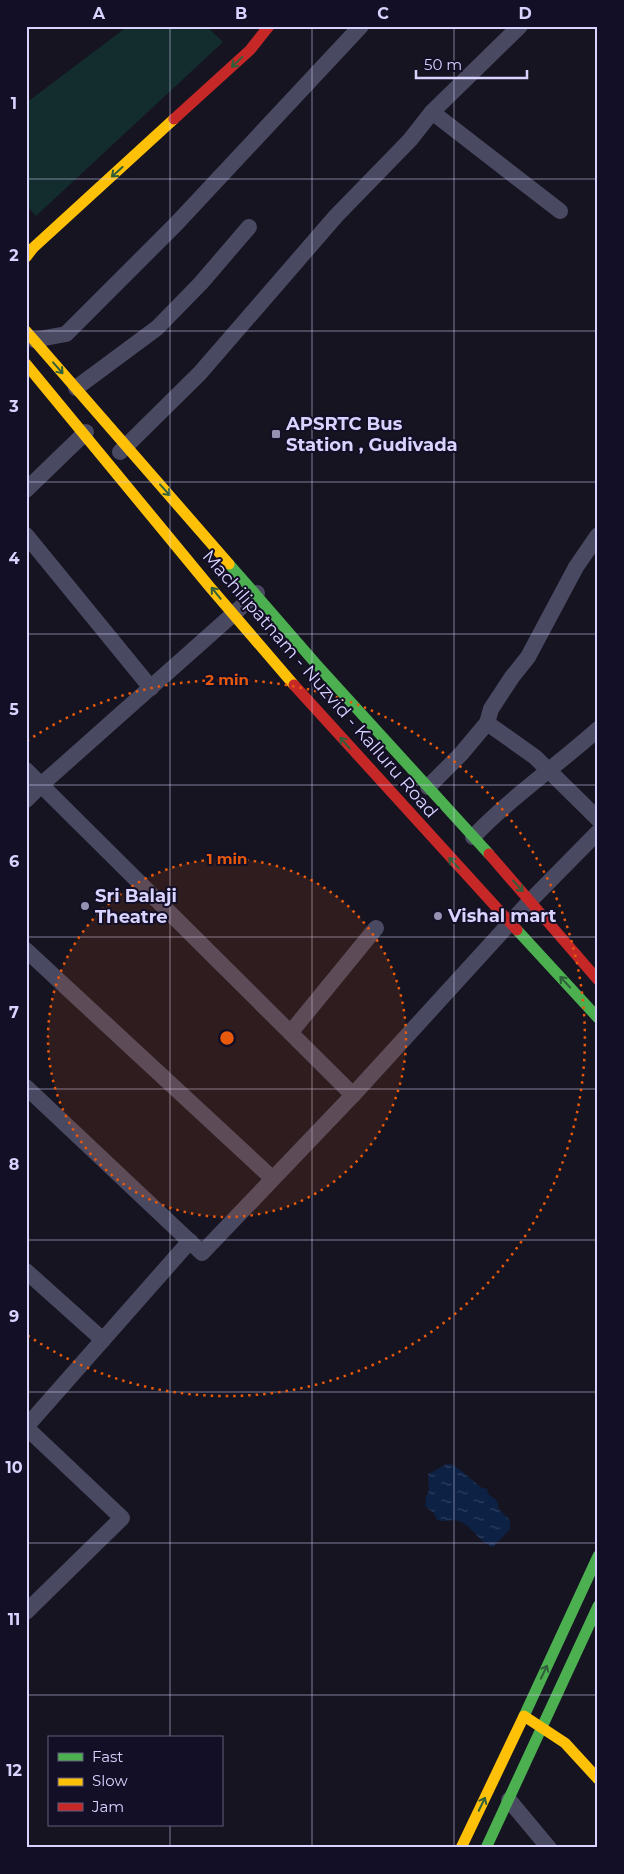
<svg xmlns="http://www.w3.org/2000/svg" width="624" height="1874" viewBox="0 0 624 1874" font-family="Montserrat,sans-serif">
	<style>
		.park { fill: #132c2d }
		.water { fill: url(#water-ripples) }
		.lines { fill: none; stroke-linecap: round; stroke-linejoin: round }
		.street { stroke: #4a4962; stroke-width: 16 }
		.fast { stroke: #4caf50; stroke-width: 11 }
		.slow { stroke: #ffc107; stroke-width: 11 }
		.jam { stroke: #c62828; stroke-width: 11 }
		.oneway { stroke: #305f3b }
		.grid { fill: none; stroke: #d9d4ff; stroke-width: 1; stroke-opacity: 0.55 }
		.ring { fill: none; stroke: #e8590c; stroke-width: 2.5; stroke-dasharray: 2.5 5 }
		.poi-dot { fill: #9591b1; stroke: #130f26; stroke-width: 2 }
		.labels { text-anchor: middle; dominant-baseline: central; stroke-width: 4; stroke-linejoin: round; paint-order: stroke }
		.poi-label { font-size: 18px; font-weight: bold; fill: #d9d4ff; stroke: #130f26; text-anchor: start }
		.street-label { font-size: 18px; fill: #d9d4ff; stroke: #130f26 }
		.centre { fill: #e8590c; stroke: #130f26; stroke-width: 2.5 }
		.ring-label { font-size: 15px; text-anchor: middle; font-weight: bold; fill: #e8590c; stroke: #130f26; stroke-width: 4; stroke-linejoin: round; paint-order: stroke }
		.neatline { fill: none; stroke: #d9d4ff; stroke-width: 2 }
		.grid-label { font-size: 16px; text-anchor: middle; font-weight: bold; fill: #d9d4ff }
	</style>
	<defs>
		<pattern id="water-ripples" width="26" height="14" patternUnits="userSpaceOnUse" patternTransform="scale(1.25)"><rect width="26" height="14" fill="#0d2144"/><path d="M2 4q2-2 4 0t4 0M15 11q2-2 4 0t4 0" fill="none" stroke="#304060"/></pattern>
	</defs>
	<rect width="100%" height="100%" fill="#161421"/>
	<path class="park" d="M128 26H206L223 42 36 216 26 205V103Z"/>
	<path class="water" d="M447 1464 454 1465 482 1488 488 1489 487 1493C491 1498 499 1498 498 1508L510 1520V1529L493 1547C480 1544 474 1528 461 1522 452 1518 444 1523 437 1520L434 1513 425 1506 426 1497 429 1490 428 1474Z"/>
	<g class="lines">
		<g class="street">
			<path d="M432 112 560 211"/>
			<path d="M34 340 66 334 176 224 361 26"/>
			<path d="M76 388 157 328 201 283 249 227"/>
			<path d="M120 452 200 373 336 216 410 140 432 112 520 26"/>
			<path d="M26 490 86 432"/>
			<path d="M26 535 151 688"/>
			<path d="M487 723 535 757 598 819"/>
			<path d="M26 770 353 1095 531 900 598 832"/>
			<path d="M428 787 461 754 487 723 491 709 512 677 528 657 576 567 598 535"/>
			<path d="M26 800 42 784 257 593"/>
			<path d="M473 837C511 797 557 766 598 729"/>
			<path d="M26 950 272 1178"/>
			<path d="M291 1032 376 928"/>
			<path d="M26 1087 202 1253 353 1095"/>
			<path d="M26 1271 103 1340"/>
			<path d="M26 1427 190 1241"/>
			<path d="M26 1612 122 1518 32 1433"/>
			<path d="M509 1800 549 1848"/>
		</g>
		<g class="fast">
			<path d="M229 564 317 665 489 854"/>
			<path d="M517 930 598 1018"/>
			<path d="M524 1716 598 1556"/>
			<path d="M486 1848 598 1606"/>
		</g>
		<g class="slow">
			<path d="M26 257 33 248 174 119"/>
			<path d="M26 331 229 564"/>
			<path d="M26 364 209 586 294 685"/>
			<path d="M461 1848 524 1716 565 1743 598 1779"/>
		</g>
		<g class="jam">
			<path d="M174 119 250 50 269 26"/>
			<path d="M294 685 517 930"/>
			<path d="M489 854 598 980"/>
		</g>
	</g>
	<defs><path id="oneway-shaft" d="M-6 0H5M1.5-3L5.5 0L1.5 3" fill="none" stroke-width="1.6" stroke-linecap="round" stroke-linejoin="round" transform="scale(1.25)"/></defs>
	<g class="oneway">
		<use href="#oneway-shaft" transform="translate(237 62) rotate(137)"/>
		<use href="#oneway-shaft" transform="translate(117 172) rotate(138)"/>
		<use href="#oneway-shaft" transform="translate(58 368) rotate(49)"/>
		<use href="#oneway-shaft" transform="translate(165 490) rotate(48)"/>
		<use href="#oneway-shaft" transform="translate(216 593) rotate(-129)"/>
		<use href="#oneway-shaft" transform="translate(345 743) rotate(-131)"/>
		<use href="#oneway-shaft" transform="translate(454 863) rotate(-133)"/>
		<use href="#oneway-shaft" transform="translate(518 886) rotate(48)"/>
		<use href="#oneway-shaft" transform="translate(565 982) rotate(-133)"/>
		<use href="#oneway-shaft" transform="translate(544 1672) rotate(-65)"/>
		<use href="#oneway-shaft" transform="translate(482 1804) rotate(-64)"/>
	</g>
	<path class="grid" d="M170 26V1738M312 26V1848M454 26V1848M26 179H598M26 331H598M26 482H598M26 634H598M26 785H598M26 937H598M26 1089H598M26 1240H598M26 1392H598M26 1543H598M26 1695H598M170 1825V1848"/>
	<circle cx="227" cy="1038" r="179" fill="#e8590c" fill-opacity=".12"/>
	<g class="ring">
		<circle cx="227" cy="1038" r="179"/>
		<path d="M27 741A358 358 0 1 1 27 1335"/>
	</g>
	<g class="poi-dot">
		<rect x="271" y="429" width="10" height="10" rx="2.5"/>
		<circle cx="85" cy="906" r="5"/>
		<circle cx="438" cy="916" r="5"/>
	</g>
	<g class="labels">
		<g class="poi-label">
			<text x="286" y="424">APSRTC Bus<tspan x="286" dy="21">Station , Gudivada</tspan></text>
			<text x="95" y="896">Sri Balaji<tspan x="95" dy="21">Theatre</tspan></text>
			<text x="448" y="916">Vishal mart</text>
		</g>
		<g class="street-label">
			<text transform="translate(320 684) rotate(49)">Machilipatnam - Nuzvid - Kalluru Road</text>
		</g>
	</g>
	<circle cx="227" cy="1038" r="8" class="centre"/>
	<g class="ring-label">
		<text x="227" y="685">2 min</text>
		<text x="227" y="864">1 min</text>
	</g>
	<rect width="624" height="1874" fill="none" stroke="#130f26" stroke-width="55"/>
	<rect x="48" y="1736" width="175" height="90" fill="#130f26" stroke="#625e7d"/>
	<rect x="58" y="1753" width="25" height="8" fill="#4caf50" stroke="#625e7d"/>
	<text x="92" y="1762" font-size="15" fill="#d9d4ff">Fast</text>
	<rect x="58" y="1778" width="25" height="8" fill="#ffc107" stroke="#625e7d"/>
	<text x="92" y="1786" font-size="15" fill="#d9d4ff">Slow</text>
	<rect x="58" y="1803" width="25" height="8" fill="#c62828" stroke="#625e7d"/>
	<text x="92" y="1812" font-size="15" fill="#d9d4ff">Jam</text>
	<path d="M416 70v8h111v-8" fill="none" stroke="#d9d4ff" stroke-width="2.5"/>
	<text x="424" y="70" font-size="15" fill="#d9d4ff" stroke="#130f26" stroke-width="4" paint-order="stroke">50 m</text>
	<rect x="28" y="28" width="568" height="1818" class="neatline"/>
	<g class="grid-label">
		<text x="99" y="19">A</text>
		<text x="241" y="19">B</text>
		<text x="383" y="19">C</text>
		<text x="525" y="19">D</text>
		<text x="14" y="109">1</text>
		<text x="14" y="261">2</text>
		<text x="14" y="412">3</text>
		<text x="14" y="564">4</text>
		<text x="14" y="715">5</text>
		<text x="14" y="867">6</text>
		<text x="14" y="1018">7</text>
		<text x="14" y="1170">8</text>
		<text x="14" y="1322">9</text>
		<text x="14" y="1473">10</text>
		<text x="14" y="1625">11</text>
		<text x="14" y="1776">12</text>
	</g>
</svg>
